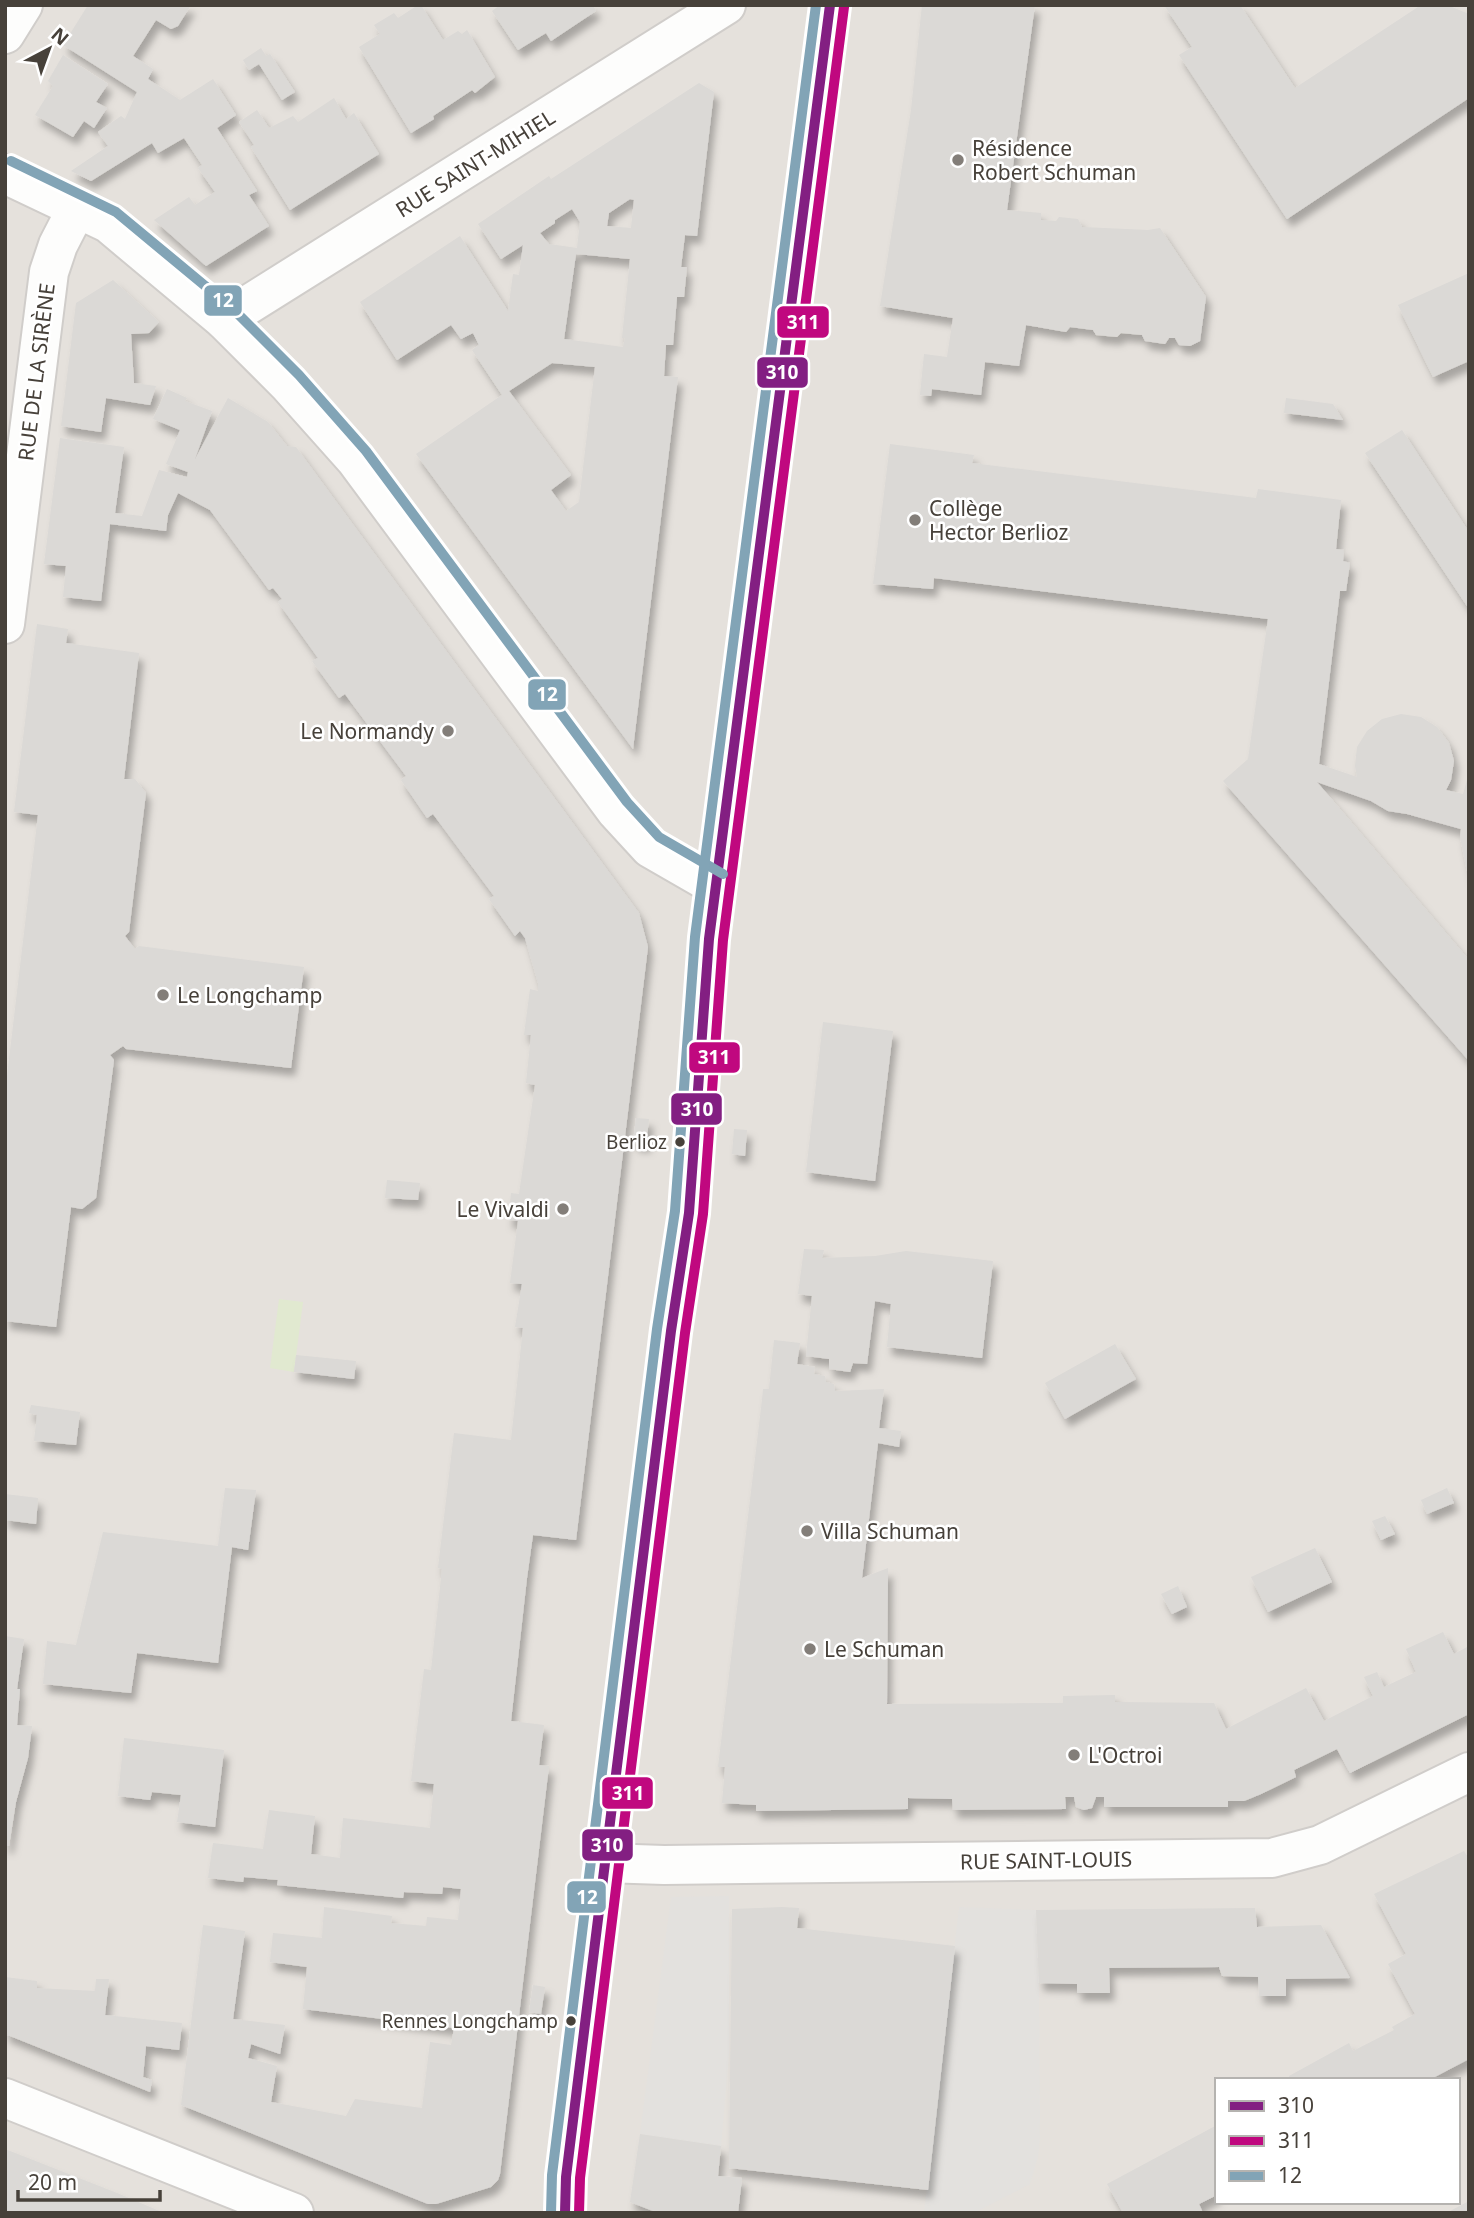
<svg xmlns="http://www.w3.org/2000/svg" width="1474" height="2218" viewBox="0 0 1474 2218" font-family="'Noto Sans',sans-serif">
	<style>
		.residential { fill: #e5e1dc; fill-rule: evenodd }
		.green { fill: #e1e9d0 }
		.parking { fill: #e3e1de }
		.building { fill: #dbd9d6; fill-rule: evenodd; filter: url(#shadow) }
		.lines { fill: none; stroke-linecap: round; stroke-linejoin: round }
		.street-casing { stroke: #d0cdca; stroke-width: 42 }
		.primary-casing { stroke: #d2cabd; stroke-width: 42 }
		.street { stroke: #fdfdfc; stroke-width: 38 }
		.primary { stroke: #f0ede6; stroke-width: 38 }
		.bus-1-casing { stroke: #fff; stroke-width: 16 }
		.bus-2-casing { stroke: #fff; stroke-width: 16 }
		.bus-3-casing { stroke: #fff; stroke-width: 16 }
		.bus-1 { stroke: #831f82; stroke-width: 10 }
		.bus-2 { stroke: #c0087f; stroke-width: 10 }
		.bus-3 { stroke: #82a4b6; stroke-width: 10 }
		.poi-dot { fill: #837e79; stroke: #fff; stroke-width: 2.5 }
		.bus-dot { fill: #47413a; stroke: #fff; stroke-width: 2.5 }
		.labels { text-anchor: middle; dominant-baseline: central; stroke-width: 5; stroke-linejoin: round; paint-order: stroke }
		.bus-label { font-size: 19px; fill: #47413a; stroke: #fff; text-anchor: end }
		.poi-label { font-size: 21px; fill: #47413a; stroke: #fff; text-anchor: start }
		.street-label { font-size: 21px; fill: #47413a; stroke: #fff }
		.line-badge { stroke: #fff; stroke-width: 2.5 }
		.badge-label { font-size: 19px; text-anchor: middle; font-weight: bold; fill: #fff }
	</style>
	<defs>
		<filter id="shadow"><feDropShadow dx="4.5" dy="8" stdDeviation="3.5" flood-color="#0004"/></filter>
	</defs>
	<rect width="100%" height="100%" fill="#f2f0ed"/>
	<path class="residential" d="M5 5H1469V2213H5ZM1217 2080H1458V2202H1217Z"/>
	<path class="green" d="M279 1299 303 1302 294 1372 270 1368Z"/>
	<g class="parking">
		<path d="M729 1896V2054L721 2146 640 2134 671 1897Z"/>
		<path d="M959 1907 1036 1910 1039 1983 1040 2138 1038 2157 1030 2184 974 2213H924Z"/>
	</g>
	<g class="building">
		<path d="M88 5H191L178 26 171 29 156 20 133 56 153 69 148 79 180 100 213 79 236 115 217 128 257 191 249 195 269 226 206 266 154 220 189 197 195 205 215 192 198 168 202 165 184 138 158 153 152 143 91 181 71 171 108 146 98 132 121 116 125 119 137 92 63 45Z"/>
		<path d="M418 5H421L443 40 458 31 462 34 467 30 495 77 475 93 472 90 433 116 434 119 411 133 359 47 380 34 374 25 394 13 398 18Z"/>
		<path d="M500 5H593L596 11 551 41 546 33 518 50 492 11Z"/>
		<path d="M922 5H1035L1007 210 1041 213V220L1056 221 1059 217 1078 219 1082 227 1148 230 1160 228 1206 297 1200 341 1190 346 1179 345 1175 338H1169L1165 344 1145 341 1142 335 1121 333 1117 337 1096 335 1093 330 1070 327 1066 332 1026 325 1019 366 985 362 981 395 932 389 931 396 920 395 924 354 947 357 953 318 880 306 911 110Z"/>
		<path d="M1164 5H1240L1295 88 1421 5H1447L1469 14V98L1287 219 1179 55 1192 47Z"/>
		<path d="M261 48 266 56 270 54 295 92 282 100 259 64 249 70 243 60Z"/>
		<path d="M63 55 108 84 96 102 107 108 94 128 84 121 73 137 35 115 53 86 48 81Z"/>
		<path d="M699 83 714 92 697 236 685 235 681 267H687L684 297H677L673 345H666L664 376 678 377 633 749 416 454 502 395 472 350 479 345 473 333 461 339 451 325 397 360 360 302 460 236 508 311 513 274 519 275 523 245 501 259 478 224 549 176 551 179ZM630 199 634 200 631 228 607 226 609 213ZM572 209 580 222 577 248 549 244 540 233 555 223V220ZM576 254 630 259 622 338H625L623 347 564 339ZM552 363 595 367 579 502 566 511 551 490 571 475 509 391Z"/>
		<path d="M334 98 346 119 354 113 379 154 290 210 251 147 254 145 239 122 257 110 269 128 293 116 298 122Z"/>
		<path d="M1469 273V361L1433 377 1398 305Z"/>
		<path d="M113 280 159 322 149 333 131 334 134 383 156 386 150 405 106 398 101 432 61 426 76 303Z"/>
		<path d="M167 389 187 398 185 401 212 411 195 459 228 398 268 422 287 446 296 447 639 913 648 947 576 1540 533 1535 527 1578 511 1721 544 1725 539 1765 549 1766 500 2174 498 2180 491 2187 436 2204H428L181 2105 203 1925 245 1931 233 2019 285 2025 280 2054 251 2044 248 2058 277 2066 271 2102 346 2116 355 2099 422 2108 430 2042 451 2045 454 2028 303 2009 307 1967 270 1962 273 1933 322 1938 324 1907 392 1916 391 1923 426 1926 427 1917 458 1920 461 1889 443 1887 442 1894 404 1892 403 1898 277 1885 278 1880 244 1877 243 1882 208 1878 213 1843 263 1849 269 1810 315 1816 311 1854 340 1858 343 1818 430 1828 434 1784 411 1781 424 1669 431 1670 442 1569 438 1568 454 1433 511 1440 523 1328 515 1327 522 1284 510 1283 518 1221 508 1220 511 1193 519 1194 535 1085 526 1083 531 1035H524L530 989 538 991V983L525 938 520 931 515 936 489 899 494 896 433 814 427 818 401 780 406 776 350 701 345 694 339 698 312 661 318 658 278 602 282 599 273 588 269 590 210 510 178 493 168 515 166 531 110 524 101 601 63 597 66 566 44 564 60 438 124 447 115 513 142 516 159 470 187 477 188 472 166 464 180 430 153 419Z"/>
		<path d="M1286 398 1333 404 1343 420 1284 413Z"/>
		<path d="M1402 430 1469 532V609L1365 453Z"/>
		<path d="M890 444 974 455 972 463 1256 498 1258 489 1341 500 1336 549 1344 550 1343 561 1350 563 1346 591H1340L1319 764 1357 777 1355 766 1357 747 1367 731 1382 719 1401 714 1421 717 1437 727 1449 743 1454 761 1451 780 1446 790 1463 794 1469 773V881L1460 837 1461 829 1407 814 1388 811 1371 801 1317 782 1469 960V1061L1223 781 1248 759 1268 619 934 578 933 589 873 584Z"/>
		<path d="M37 624 68 629 66 643 139 653 124 779H135L146 793 129 932 125 936 135 949 139 946 304 967 291 1068 126 1049 123 1046 110 1055 114 1060 96 1198 82 1209 71 1207 56 1327 5 1321V1093L38 815 14 812Z"/>
		<path d="M823 1022 893 1031 875 1181 806 1172Z"/>
		<path d="M636 1118 649 1119 646 1145 633 1143Z"/>
		<path d="M734 1129 747 1130 745 1156 732 1154Z"/>
		<path d="M387 1180 420 1183 418 1200 385 1198Z"/>
		<path d="M804 1249 824 1250 822 1258 875 1256 906 1251 993 1261 982 1358 887 1347 891 1304 875 1301 867 1364 853 1363 850 1372 829 1369V1359L806 1356 812 1296 798 1294Z"/>
		<path d="M774 1340 800 1343 797 1364 815 1367 814 1374 825 1376 826 1382 834 1384 835 1391 884 1389 879 1428 901 1431 899 1447 878 1443 862 1578 888 1568 887 1704 1063 1703V1696L1115 1695V1702L1214 1703 1226 1729 1306 1688 1324 1721 1373 1696 1364 1677 1377 1672 1384 1687 1416 1672 1406 1649 1443 1632 1454 1654 1469 1646V1714L1350 1773 1337 1749 1294 1770 1296 1777 1261 1794 1244 1801H1228V1807H1104V1797H1096L1092 1808 1084 1810 1076 1807 1074 1797H1065L1066 1809 953 1810 952 1799 908 1798V1809L756 1811V1805L722 1803 725 1767H718L762 1400 763 1389H769Z"/>
		<path d="M1115 1344 1136 1379 1065 1419 1045 1383Z"/>
		<path d="M296 1355 356 1361 354 1379 294 1372Z"/>
		<path d="M31 1405 80 1412 76 1445 34 1441 37 1415 29 1413Z"/>
		<path d="M225 1488 256 1490 248 1550 232 1547 218 1663 137 1653 131 1693 43 1684 47 1641 76 1645 103 1532 218 1546Z"/>
		<path d="M1447 1488 1454 1503 1427 1514 1421 1500Z"/>
		<path d="M5 1494 38 1498 36 1524 5 1520Z"/>
		<path d="M1385 1516 1395 1534 1381 1540 1372 1521Z"/>
		<path d="M1315 1548 1332 1582 1268 1612 1251 1577Z"/>
		<path d="M1178 1586 1187 1607 1172 1614 1161 1594Z"/>
		<path d="M5 1636 24 1639 17 1689H20L17 1725 32 1726 28 1758 16 1802 9 1846H5Z"/>
		<path d="M124 1738 224 1750 215 1827 177 1822 181 1795 152 1792 150 1800 118 1796Z"/>
		<path d="M1464 1851 1469 1859V2059L1429 2080H1290L1289 2076 1349 2043 1353 2051 1394 2030 1392 2027 1415 2014 1388 1964 1406 1954 1374 1894Z"/>
		<path d="M782 1907 799 1908 797 1928 955 1946 928 2190 729 2168 732 1909Z"/>
		<path d="M1255 1908 1257 1927 1321 1925 1350 1978 1286 1979V1996H1259L1258 1977 1222 1976 1219 1967 1109 1968 1110 1993H1077V1984L1039 1983 1036 1910Z"/>
		<path d="M5 1977 37 1981V1988L95 1991 96 1979H109L105 2015 182 2023 179 2050 146 2046 143 2077 152 2080 150 2092 5 2034Z"/>
		<path d="M533 1985 545 1987 541 2014 529 2012Z"/>
		<path d="M1217 2125V2195L1199 2204 1203 2213H1123L1107 2184Z"/>
		<path d="M640 2134 721 2146 718 2176 742 2178 738 2213H658L630 2202Z"/>
		<path d="M5 2149 117 2193 164 2213H5Z"/>
		<path d="M1469 2201V2213H1448L1452 2210Z"/>
	</g>
	<g class="lines">
		<g class="street-casing">
			<g id="street">
				<path d="M5 34 23 5"/>
				<path d="M5 174 108 223 224 320 289 385 355 459 616 811 650 848 716 886"/>
				<path d="M224 320 726 5"/>
				<path d="M5 624 49 272 58 245 77 208"/>
				<path d="M605 1863 664 1865 1272 1858 1320 1845 1469 1772"/>
				<path d="M5 2098 294 2213"/>
			</g>
		</g>
		<g class="primary-casing">
			<path id="primary" d="M565 2213 566 2177 671 1331 689 1213 709 939 830 5"/>
		</g>
		<use href="#street" class="street"/>
		<use href="#primary" class="primary"/>
		<g class="bus-1-casing">
			<path id="bus-1" d="M565 2213 566 2177 671 1331 689 1213 709 939 830 5"/>
		</g>
		<g class="bus-2-casing">
			<path id="bus-2" d="M579 2213 580 2178 685 1333 703 1214 723 940 844 7"/>
		</g>
		<g class="bus-3-casing">
			<g id="bus-3">
				<path d="M11 161 116 212 233 309 299 375 366 451 627 802 659 837 723 874"/>
				<path d="M551 2213 552 2175 657 1329 675 1211 695 937 816 5"/>
			</g>
		</g>
		<use href="#bus-1" class="bus-1"/>
		<use href="#bus-2" class="bus-2"/>
		<use href="#bus-3" class="bus-3"/>
	</g>
	<g class="poi-dot">
		<circle cx="958" cy="160" r="7"/>
		<circle cx="915" cy="520" r="7"/>
		<circle cx="448" cy="731" r="7"/>
		<circle cx="163" cy="995" r="7"/>
		<circle cx="563" cy="1209" r="7"/>
		<circle cx="807" cy="1531" r="7"/>
		<circle cx="810" cy="1649" r="7"/>
		<circle cx="1074" cy="1755" r="7"/>
	</g>
	<g class="bus-dot">
		<circle cx="680" cy="1142" r="6"/>
		<circle cx="571" cy="2021" r="6"/>
	</g>
	<g class="labels">
		<g class="bus-label">
			<text x="667" y="1142">Berlioz</text>
			<text x="558" y="2021">Rennes Longchamp</text>
		</g>
		<g class="poi-label">
			<text x="972" y="148">Résidence<tspan x="972" dy="24">Robert Schuman</tspan></text>
			<text x="929" y="508">Collège<tspan x="929" dy="24">Hector Berlioz</tspan></text>
			<text x="434" y="731" text-anchor="end">Le Normandy</text>
			<text x="177" y="995">Le Longchamp</text>
			<text x="549" y="1209" text-anchor="end">Le Vivaldi</text>
			<text x="821" y="1531">Villa Schuman</text>
			<text x="824" y="1649">Le Schuman</text>
			<text x="1088" y="1755">L'Octroi</text>
		</g>
		<g class="street-label">
			<text transform="translate(475 163) rotate(-32)">RUE SAINT-MIHIEL</text>
			<text transform="translate(36 372) rotate(-83)">RUE DE LA SIRÈNE</text>
			<text transform="translate(1046 1860) rotate(-1)">RUE SAINT-LOUIS</text>
		</g>
	</g>
	<g class="line-badge">
		<rect x="203" y="284" width="40" height="33" rx="7" fill="#82a4b6"/>
		<rect x="776" y="305" width="54" height="34" rx="7" fill="#c0087f"/>
		<rect x="756" y="356" width="53" height="33" rx="7" fill="#831f82"/>
		<rect x="527" y="678" width="40" height="33" rx="7" fill="#82a4b6"/>
		<rect x="688" y="1041" width="53" height="33" rx="7" fill="#c0087f"/>
		<rect x="670" y="1092" width="53" height="34" rx="7" fill="#831f82"/>
		<rect x="601" y="1776" width="53" height="34" rx="7" fill="#c0087f"/>
		<rect x="581" y="1828" width="53" height="34" rx="7" fill="#831f82"/>
		<rect x="566" y="1880" width="41" height="34" rx="7" fill="#82a4b6"/>
	</g>
	<g class="badge-label">
		<text x="223" y="307">12</text>
		<text x="803" y="329">311</text>
		<text x="782" y="379">310</text>
		<text x="547" y="701">12</text>
		<text x="714" y="1064">311</text>
		<text x="697" y="1116">310</text>
		<text x="628" y="1800">311</text>
		<text x="607" y="1852">310</text>
		<text x="587" y="1904">12</text>
	</g>
	<rect width="1474" height="2218" fill="none" stroke="#47413a" stroke-width="14"/>
	<rect x="1215" y="2078" width="245" height="126" fill="#ffffff" stroke="#b5b3b0" stroke-width="2"/>
	<rect x="1229" y="2101" width="35" height="10" fill="#831f82" stroke="#b5b3b0" stroke-width="2"/>
	<text x="1278" y="2113" font-size="21" fill="#47413a">310</text>
	<rect x="1229" y="2136" width="35" height="10" fill="#c0087f" stroke="#b5b3b0" stroke-width="2"/>
	<text x="1278" y="2148" font-size="21" fill="#47413a">311</text>
	<rect x="1229" y="2171" width="35" height="10" fill="#82a4b6" stroke="#b5b3b0" stroke-width="2"/>
	<text x="1278" y="2183" font-size="21" fill="#47413a">12</text>
	<g transform="translate(49 49) rotate(41)" stroke="#ffffff" stroke-width="5" paint-order="stroke">
	<path d="M0-5L12 26L0 18L-12 26Z" fill="#47413a"/>
	<text y="-10" font-size="19" font-weight="bold" text-anchor="middle" fill="#47413a">N</text>
	</g>
	<path d="M18 2190v10h142v-10" fill="none" stroke="#47413a" stroke-width="3.5"/>
	<text x="28" y="2190" font-size="21" fill="#47413a" stroke="#ffffff" stroke-width="5" paint-order="stroke">20 m</text>
</svg>
